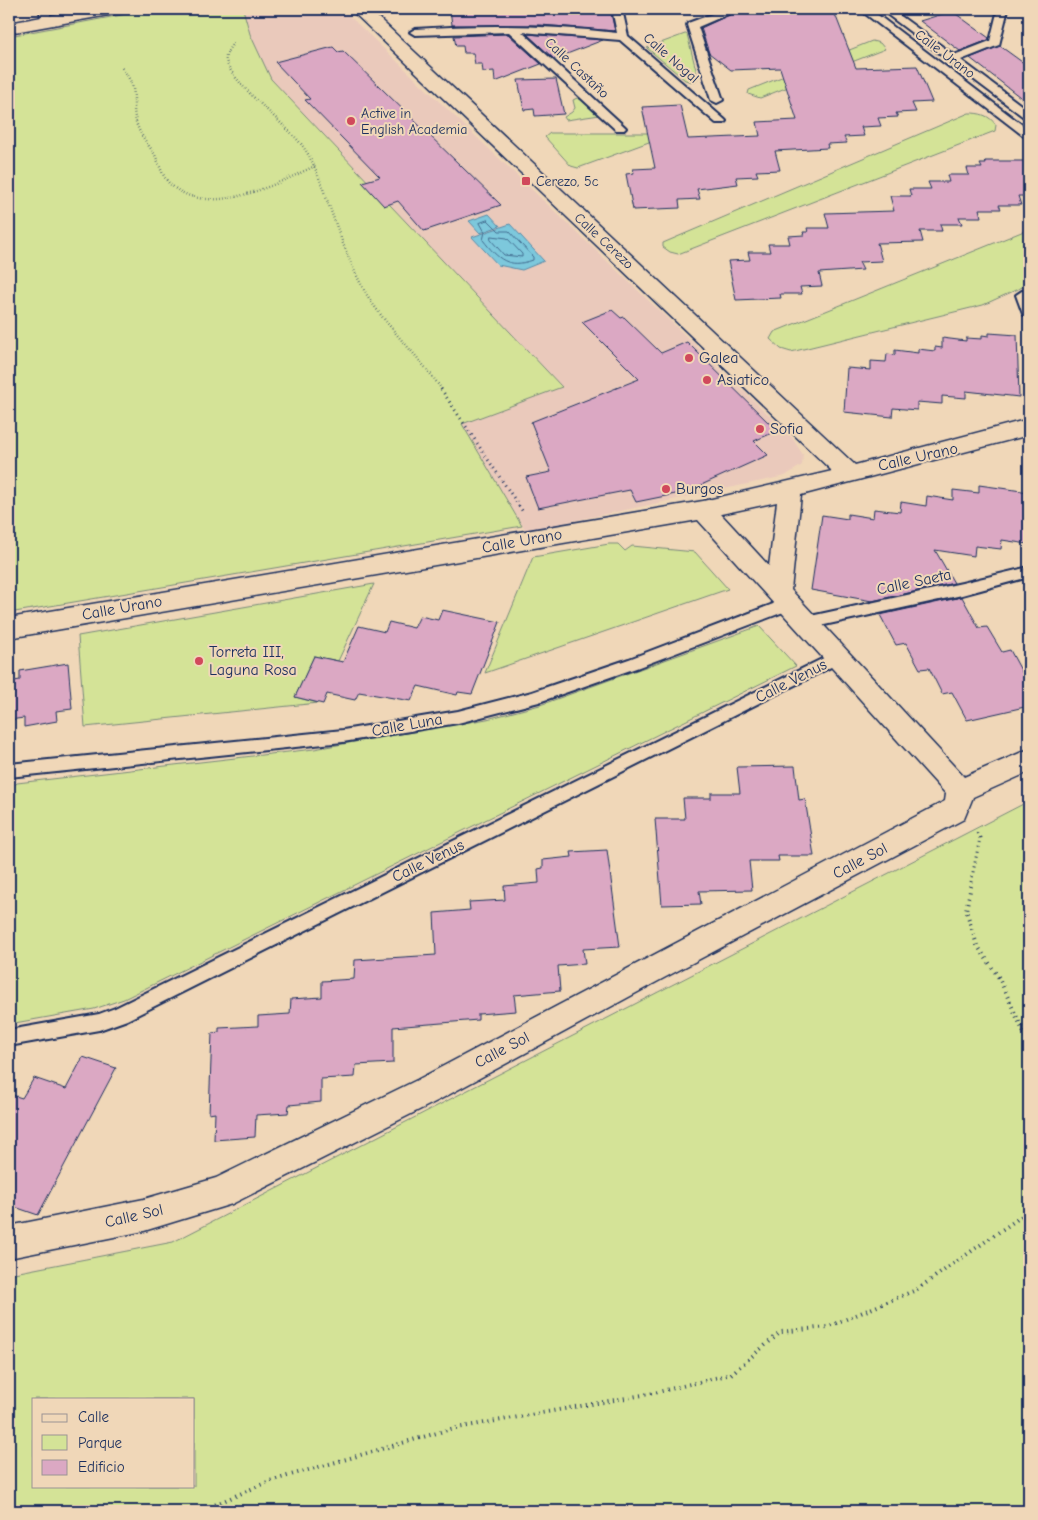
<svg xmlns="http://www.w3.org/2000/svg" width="1038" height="1520" viewBox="0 0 1038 1520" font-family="'Comic Neue',sans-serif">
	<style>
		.built { fill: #eac9bb }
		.green { fill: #d4e397; stroke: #78897a; fill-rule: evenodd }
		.water { fill: #7dc8dc; stroke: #568baa }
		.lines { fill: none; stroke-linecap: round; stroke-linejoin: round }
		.shore { stroke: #426c90; stroke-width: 1 }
		.building { fill: #dba8c3; stroke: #1b2f5e }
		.lane-casing { stroke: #1b2f5e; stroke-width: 4 }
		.street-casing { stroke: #1b2f5e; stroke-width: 3 }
		.path-far2 { stroke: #1b2f5e; stroke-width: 2.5; stroke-dasharray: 0.5 2.5; stroke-linecap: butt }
		.path-far1 { stroke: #1b2f5e; stroke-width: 3; stroke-dasharray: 1 4; stroke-linecap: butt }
		.path { stroke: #1b2f5e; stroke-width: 4; stroke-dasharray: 1 4.5; stroke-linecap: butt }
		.lane { fill: #f0d7b8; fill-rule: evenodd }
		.street { fill: #f0d7b8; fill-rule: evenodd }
		.poi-dot { fill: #d1495b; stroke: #f0d7b8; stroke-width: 2 }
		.labels { text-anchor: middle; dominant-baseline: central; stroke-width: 4; stroke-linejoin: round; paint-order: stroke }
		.far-street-label { font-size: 14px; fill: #1b2f5e; stroke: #f0d7b8 }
		.far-poi-label { font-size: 14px; fill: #1b2f5e; stroke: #f0d7b8; text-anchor: start }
		.poi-label { font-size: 16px; fill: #1b2f5e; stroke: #f0d7b8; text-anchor: start }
		.street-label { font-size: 16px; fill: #1b2f5e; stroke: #f0d7b8 }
	</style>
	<rect width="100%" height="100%" fill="#f0d7b8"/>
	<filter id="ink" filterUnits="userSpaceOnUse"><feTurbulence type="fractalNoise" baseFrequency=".02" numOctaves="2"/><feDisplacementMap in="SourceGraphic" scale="10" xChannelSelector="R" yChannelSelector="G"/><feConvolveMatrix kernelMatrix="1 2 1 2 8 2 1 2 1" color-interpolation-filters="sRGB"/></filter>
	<g filter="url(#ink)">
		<path class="built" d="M243 9H342L791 436 803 455 802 465 785 476 526 531 462 424 562 387 271 79 250 34Z"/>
		<g class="green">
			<path d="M154 9H243L250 34 271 79 562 387 462 424 522 526 9 613V36Z"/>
			<path d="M685 34H687L698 78 694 82 685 80 647 48Z"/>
			<path d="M872 41 880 43 885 49 760 98 748 94 749 90Z"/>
			<path d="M577 98 595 105 600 115 566 120 564 117 572 112 575 108 573 100Z"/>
			<path d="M969 113C980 113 989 115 996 125L995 131 678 254 670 252 663 247V243Z"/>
			<path d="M550 133H666L668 135 578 168 571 166 545 137Z"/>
			<path d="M1029 229V284L983 305 791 352 781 349 770 339 774 332Z"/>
			<path d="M609 544H618L625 551 632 546 695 552 728 589 485 673 533 557Z"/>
			<path d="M374 584 338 661 314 656 295 697 318 703 85 727 78 636Z"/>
			<path d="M759 626 796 666 124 999 94 1009 9 1024V790L17 783 314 749 487 719 540 705Z"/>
			<path d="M1029 801V1511H9V1274L173 1242ZM34 1399H194V1486H34Z"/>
		</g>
		<g class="water">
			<path d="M489 214 500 226 480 233 469 221Z"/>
			<path d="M510 224 544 261 522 270 498 265 472 237Z"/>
		</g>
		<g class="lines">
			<g class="shore">
				<path d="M488 220 499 231H509L533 257V260C508 269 498 259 483 240L485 232 480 223Z"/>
				<path d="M491 236 507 238 522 254V257L504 255 491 240Z"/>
			</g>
		</g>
		<g class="building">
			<path d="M450 9H610L615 31 541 25H452Z"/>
			<path d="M742 9H833L856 68 917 66 932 102 912 103 916 112 896 113 898 117 878 118 881 126 861 127 864 136 844 137 847 143 827 144 828 148 775 151 780 170 756 171 758 176 736 177 738 184 697 189 700 199 679 200 680 208 633 210 626 174 634 173 633 169 655 168 642 107 680 105 688 139 760 136 757 122 797 120 780 68 731 70 709 53 701 28Z"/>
			<path d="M952 11 989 38 988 40 960 51 920 21Z"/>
			<path d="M508 34 541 64 495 82 494 71 483 72 482 64H475L473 53H464L463 46H456L454 36Z"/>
			<path d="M527 34 603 40 554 59Z"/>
			<path d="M1000 46 1029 67V104L970 58Z"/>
			<path d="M333 47 338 52 343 51 501 205 424 231 398 201 384 206 362 182 380 177 305 100 310 99 275 62Z"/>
			<path d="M556 79 564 114 535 116 534 109 524 110 518 80Z"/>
			<path d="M985 161H1029V196H1018L1021 205H999L1001 209H979L981 217H959L962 224H940L942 231H920L923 242 877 243 882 261 859 262 863 270 819 273 822 286 800 287 802 294H780L781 298 736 300 728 261 750 260 748 252H770L768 244H790L788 236 804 235 803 232H808L807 228H829L825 213 894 211 890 196H911L909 189H931L928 182H949L947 175H969L967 168H982L980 164H986Z"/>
			<path d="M612 310 621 318 624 317 661 353 687 342 777 431 754 441 768 455 699 486 700 489 636 502 630 490 538 508 526 477 551 472 531 422 639 379 582 322Z"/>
			<path d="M989 333 1017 335 1019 397 966 391V398L942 396V404L917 402V410L893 408 892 417 844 412 847 368 871 370V361L886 362 887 354 895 355V350L918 353V349L935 351V347L942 348V338L966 341V338L982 339V335L989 336Z"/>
			<path d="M979 485 1029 492 1028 544 1002 540 1001 549 975 546 974 556 935 550 954 583 872 601 811 590 822 515 848 519V514L873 518 874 509 900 512 901 502 926 506 927 496 953 500V490L979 493Z"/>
			<path d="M962 597 979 628 987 627 1002 652 1010 650 1029 685V706L967 720 952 692 942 694 929 668 920 669 906 643 896 645 880 615Z"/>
			<path d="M442 610 500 622 472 694 458 692 457 695 418 686 411 701 359 692 355 700 327 694 323 704 295 697 314 656 343 662 359 626 385 632 389 622 414 628 420 616 438 620Z"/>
			<path d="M68 663 72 709 56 711 57 721 24 727V718L9 720V682L20 680V671Z"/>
			<path d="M795 766 799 800 805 799 814 856H778L779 861H749L752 890 699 891 701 904 662 905 655 819H685L683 798H711V793H740L737 767Z"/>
			<path d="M607 850 620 947 583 949 585 964 558 966 560 991 514 995 516 1011 478 1014V1020L393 1027V1063L356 1065 355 1077 321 1079V1102L289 1105 288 1113 256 1115 255 1137 214 1140 215 1113 209 1114 212 1033 219 1032V1028L258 1026V1016L290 1014 291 999 322 997V981L354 979 355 960 436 955 434 913 470 910 469 902 505 900 504 886 539 883 538 869 543 868V860L572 857 571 852Z"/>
			<path d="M83 1057 116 1068 38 1215 9 1205V1094L22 1098 34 1078 66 1089Z"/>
		</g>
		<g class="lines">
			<g class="lane-casing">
				<g id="lane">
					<path d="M40 9H50V23L46 24 41 21Z"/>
					<path d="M612 9H622L628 36 724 119 726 121 724 123H716L620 40 522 32 624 126 626 128 624 130H616L509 32 415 35 410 32 415 29C483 24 549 25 617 33Z"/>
					<path d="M726 9H740L698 27 723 100 717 103 711 100 687 25 688 23Z"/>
					<path d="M859 9H870L1029 130V138L1025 137Z"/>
					<path d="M880 9H891L954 55 990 41 998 9H1008L999 45 961 60 1029 111V119L1025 118Z"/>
					<path d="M1022 291 1027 292 1029 297V318L1023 314 1016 295Z"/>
					<path d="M1029 567V577L962 595 806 629 801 627 798 623 801 619 806 617 962 583Z"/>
					<path d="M789 598 794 600 797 604 794 608 639 667 539 702 458 723 343 742 9 777V764L343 730 458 711 532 692 629 659Z"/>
					<path d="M838 651 843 653 846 657 843 661 127 1020 99 1030 9 1046V1030L99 1014 115 1008Z"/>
				</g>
			</g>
			<g class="street-casing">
				<g id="street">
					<path d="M85 9H123L120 13 114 14 9 33V23Z"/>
					<path d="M350 9H369L855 465 1029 419V435L801 495 791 590 964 777 1029 749V772L973 797 964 819 662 979 439 1100 232 1204 144 1231 9 1258V1226L144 1199 216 1178 417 1080 945 801 946 794 698 520 9 638V618L703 501 832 471ZM777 502 769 566 721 514Z"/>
				</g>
			</g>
			<g class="path-far2">
				<path d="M233 43C230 48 225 54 226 60 231 83 286 124 302 145 314 161 320 181 327 200 338 230 348 260 363 288 384 326 419 355 442 390"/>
				<path d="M122 68C142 94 129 100 137 125 141 137 149 145 155 155 160 165 162 177 171 185 210 219 276 184 315 166"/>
			</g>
			<g class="path-far1">
				<path d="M441 389 523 512"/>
				<path d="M970 887 980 838 976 831"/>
			</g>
			<g class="path">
				<path d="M971 886 966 910 977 945 999 978 1029 1044"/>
				<path d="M200 1511 270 1481 451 1429 654 1393 731 1374 781 1332 827 1327 916 1290 1029 1211"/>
			</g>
			<use href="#lane" class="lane"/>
			<use href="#street" class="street"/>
		</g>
	</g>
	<g class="poi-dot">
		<circle cx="351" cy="121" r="5"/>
		<rect x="521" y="176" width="10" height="10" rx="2.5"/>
		<circle cx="689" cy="358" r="5"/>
		<circle cx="707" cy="380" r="5"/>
		<circle cx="760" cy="429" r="5"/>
		<circle cx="666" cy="489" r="5"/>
		<circle cx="199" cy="661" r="5"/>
	</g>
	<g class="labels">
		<g class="far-street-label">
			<text transform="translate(945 54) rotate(37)">Calle Urano</text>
			<text transform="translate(671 58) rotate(41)">Calle Nogal</text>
			<text transform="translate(577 68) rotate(43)">Calle Castaño</text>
			<text transform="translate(604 241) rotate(43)">Calle Cerezo</text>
		</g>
		<g class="far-poi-label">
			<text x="361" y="113">Active in<tspan x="361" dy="16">English Academia</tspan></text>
			<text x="536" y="181">Cerezo, 5c</text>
		</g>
		<g class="poi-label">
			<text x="699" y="358">Galea</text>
			<text x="717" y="380">Asiatico</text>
			<text x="770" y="429">Sofia</text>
			<text x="676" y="489">Burgos</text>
			<text x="209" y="652">Torreta III,<tspan x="209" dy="18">Laguna Rosa</tspan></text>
		</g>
		<g class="street-label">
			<text transform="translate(918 457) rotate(-13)">Calle Urano</text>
			<text transform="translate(522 541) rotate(-10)">Calle Urano</text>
			<text transform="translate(914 582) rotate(-12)">Calle Saeta</text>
			<text transform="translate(122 608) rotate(-10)">Calle Urano</text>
			<text transform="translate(791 681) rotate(-27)">Calle Venus</text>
			<text transform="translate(407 725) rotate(-10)">Calle Luna</text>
			<text transform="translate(428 861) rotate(-26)">Calle Venus</text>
			<text transform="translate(860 861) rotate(-28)">Calle Sol</text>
			<text transform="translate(502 1050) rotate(-28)">Calle Sol</text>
			<text transform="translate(134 1216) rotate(-13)">Calle Sol</text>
		</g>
	</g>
	<rect width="1038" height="1520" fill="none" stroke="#f0d7b8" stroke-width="30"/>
	<rect x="15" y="15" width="1008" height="1490" fill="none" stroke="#1b2f5e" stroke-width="2" filter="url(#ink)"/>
	<rect x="32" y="1398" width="162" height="90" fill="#f0d7b8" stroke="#9b9494"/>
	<rect x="42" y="1414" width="25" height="8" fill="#f0d7b8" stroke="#9b9494"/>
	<text x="78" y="1422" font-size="15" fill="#1b2f5e">Calle</text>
	<rect x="42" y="1435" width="25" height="15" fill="#d4e397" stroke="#9b9494"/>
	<text x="78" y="1448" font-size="15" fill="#1b2f5e">Parque</text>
	<rect x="42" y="1460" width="25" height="15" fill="#dba8c3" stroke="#9b9494"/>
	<text x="78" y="1472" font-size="15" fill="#1b2f5e">Edificio</text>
</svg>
